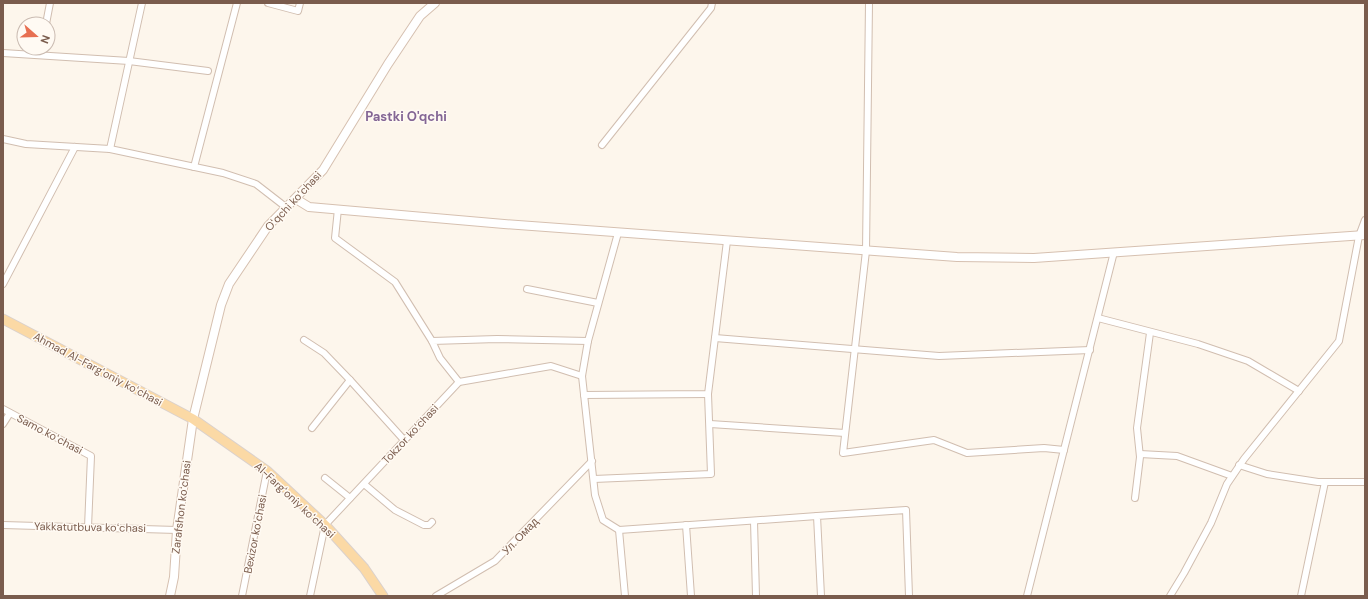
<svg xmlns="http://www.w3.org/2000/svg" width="1368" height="599" viewBox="0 0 1368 599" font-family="'DM Sans',sans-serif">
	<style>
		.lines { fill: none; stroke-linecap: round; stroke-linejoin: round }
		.street-casing { stroke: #d1beb0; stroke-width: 8 }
		.secondary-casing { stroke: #d6c0b0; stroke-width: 10 }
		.primary-casing { stroke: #dad1cd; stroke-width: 11 }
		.street { stroke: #fff; stroke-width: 6 }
		.secondary { stroke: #fff; stroke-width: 8 }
		.primary { stroke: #fbd9a5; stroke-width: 9 }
		.labels { text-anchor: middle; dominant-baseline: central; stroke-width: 3; stroke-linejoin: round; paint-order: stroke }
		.street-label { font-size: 11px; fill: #7a5c4d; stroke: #fffaf3 }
		.quarter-label { font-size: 13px; font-weight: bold; fill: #846695; stroke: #fffaf3 }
	</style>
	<rect width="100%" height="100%" fill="#fdf6ec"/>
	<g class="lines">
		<g class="street-casing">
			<g id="street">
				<path d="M268 3 298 11 300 3"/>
				<path d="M869 3 866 251 843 453 934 440 967 453 1044 448 1064 450"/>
				<path d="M46 24 50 3"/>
				<path d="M3 53 129 61 208 71"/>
				<path d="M3 139 26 144 110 149 142 3"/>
				<path d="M602 145 711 8 712 3"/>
				<path d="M110 149 223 173 256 184 287 208"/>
				<path d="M194 167 237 3"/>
				<path d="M338 209 335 238 395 282 432 341"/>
				<path d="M618 233 588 341 582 376 595 495 603 520 619 530 625 596"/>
				<path d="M3 284 75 147"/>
				<path d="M527 289 598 303"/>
				<path d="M1098 318 1198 344 1248 361 1299 391"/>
				<path d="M715 338 939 356 1090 350"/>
				<path d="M304 340 324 353 350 380 312 428"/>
				<path d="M350 380 404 440"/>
				<path d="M459 382 440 358 432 341 497 339 588 341"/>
				<path d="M584 395 708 394 727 241"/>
				<path d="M3 409 91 456 88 527"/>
				<path d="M3 424 10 413"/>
				<path d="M710 424 845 433"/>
				<path d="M1140 454 1177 456 1232 476"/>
				<path d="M1239 465 1267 474 1318 482H1365"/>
				<path d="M325 478 350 498"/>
				<path d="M594 479 711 474 708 394"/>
				<path d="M364 484 395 510 424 525H429L432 522"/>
				<path d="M1135 498 1140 457 1137 428 1150 333"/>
				<path d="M754 521 756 596"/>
				<path d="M3 525 177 530"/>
				<path d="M686 525 691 596"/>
				<path d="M619 530 817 516"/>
				<path d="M242 596 267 471"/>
				<path d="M310 596 325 525 459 382 551 366 582 376"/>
				<path d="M436 596 495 561 592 461"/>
				<path d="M821 596 817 516 906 510 909 596"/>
				<path d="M1027 596 1114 252"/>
				<path d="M1170 596 1184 573 1211 523 1227 484 1244 459 1339 341 1359 236 1365 220"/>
				<path d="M1301 596 1325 482"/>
			</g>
		</g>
		<g class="secondary-casing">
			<g id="secondary">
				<path d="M296 199 309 207 504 224 957 257 1034 258 1365 235"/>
				<path d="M170 596 174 577 177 530 193 419 221 305 229 284 268 226 323 170 388 64 420 16 435 3"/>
			</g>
		</g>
		<g class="primary-casing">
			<path id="primary" d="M3 319 193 419 267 471 325 525 364 568 383 596"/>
		</g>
		<use href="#street" class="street"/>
		<use href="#secondary" class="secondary"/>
		<use href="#primary" class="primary"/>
	</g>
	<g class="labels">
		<g class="street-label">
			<text transform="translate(293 201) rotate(-47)">Oʻqchi koʻchasi</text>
			<text transform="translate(98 369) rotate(28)">Ahmad Al-Fargʻoniy koʻchasi</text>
			<text transform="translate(50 434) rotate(28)">Samo koʻchasi</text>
			<text transform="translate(410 434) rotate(-47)">Tokzor koʻchasi</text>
			<text transform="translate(295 500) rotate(43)">Al-Fargʻoniy koʻchasi</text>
			<text transform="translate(181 507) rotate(-83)">Zarafshon koʻchasi</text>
			<text transform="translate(90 527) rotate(1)">Yakkatutbuva koʻchasi</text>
			<text transform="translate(255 534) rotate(-79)">Bexizor koʻchasi</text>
			<text transform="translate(520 536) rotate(-46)">Ул. Омад</text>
		</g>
		<g class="quarter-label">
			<text x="406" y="116">Pastki O'qchi</text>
		</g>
	</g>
	<rect width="1368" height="599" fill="none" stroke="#7a5c4d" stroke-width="8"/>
	<g transform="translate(36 36) rotate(110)"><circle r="19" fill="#fffaf3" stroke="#cabbb1"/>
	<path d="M0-3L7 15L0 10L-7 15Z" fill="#e76f51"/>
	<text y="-6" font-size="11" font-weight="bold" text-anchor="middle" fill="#7a5c4d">N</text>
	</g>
</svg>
